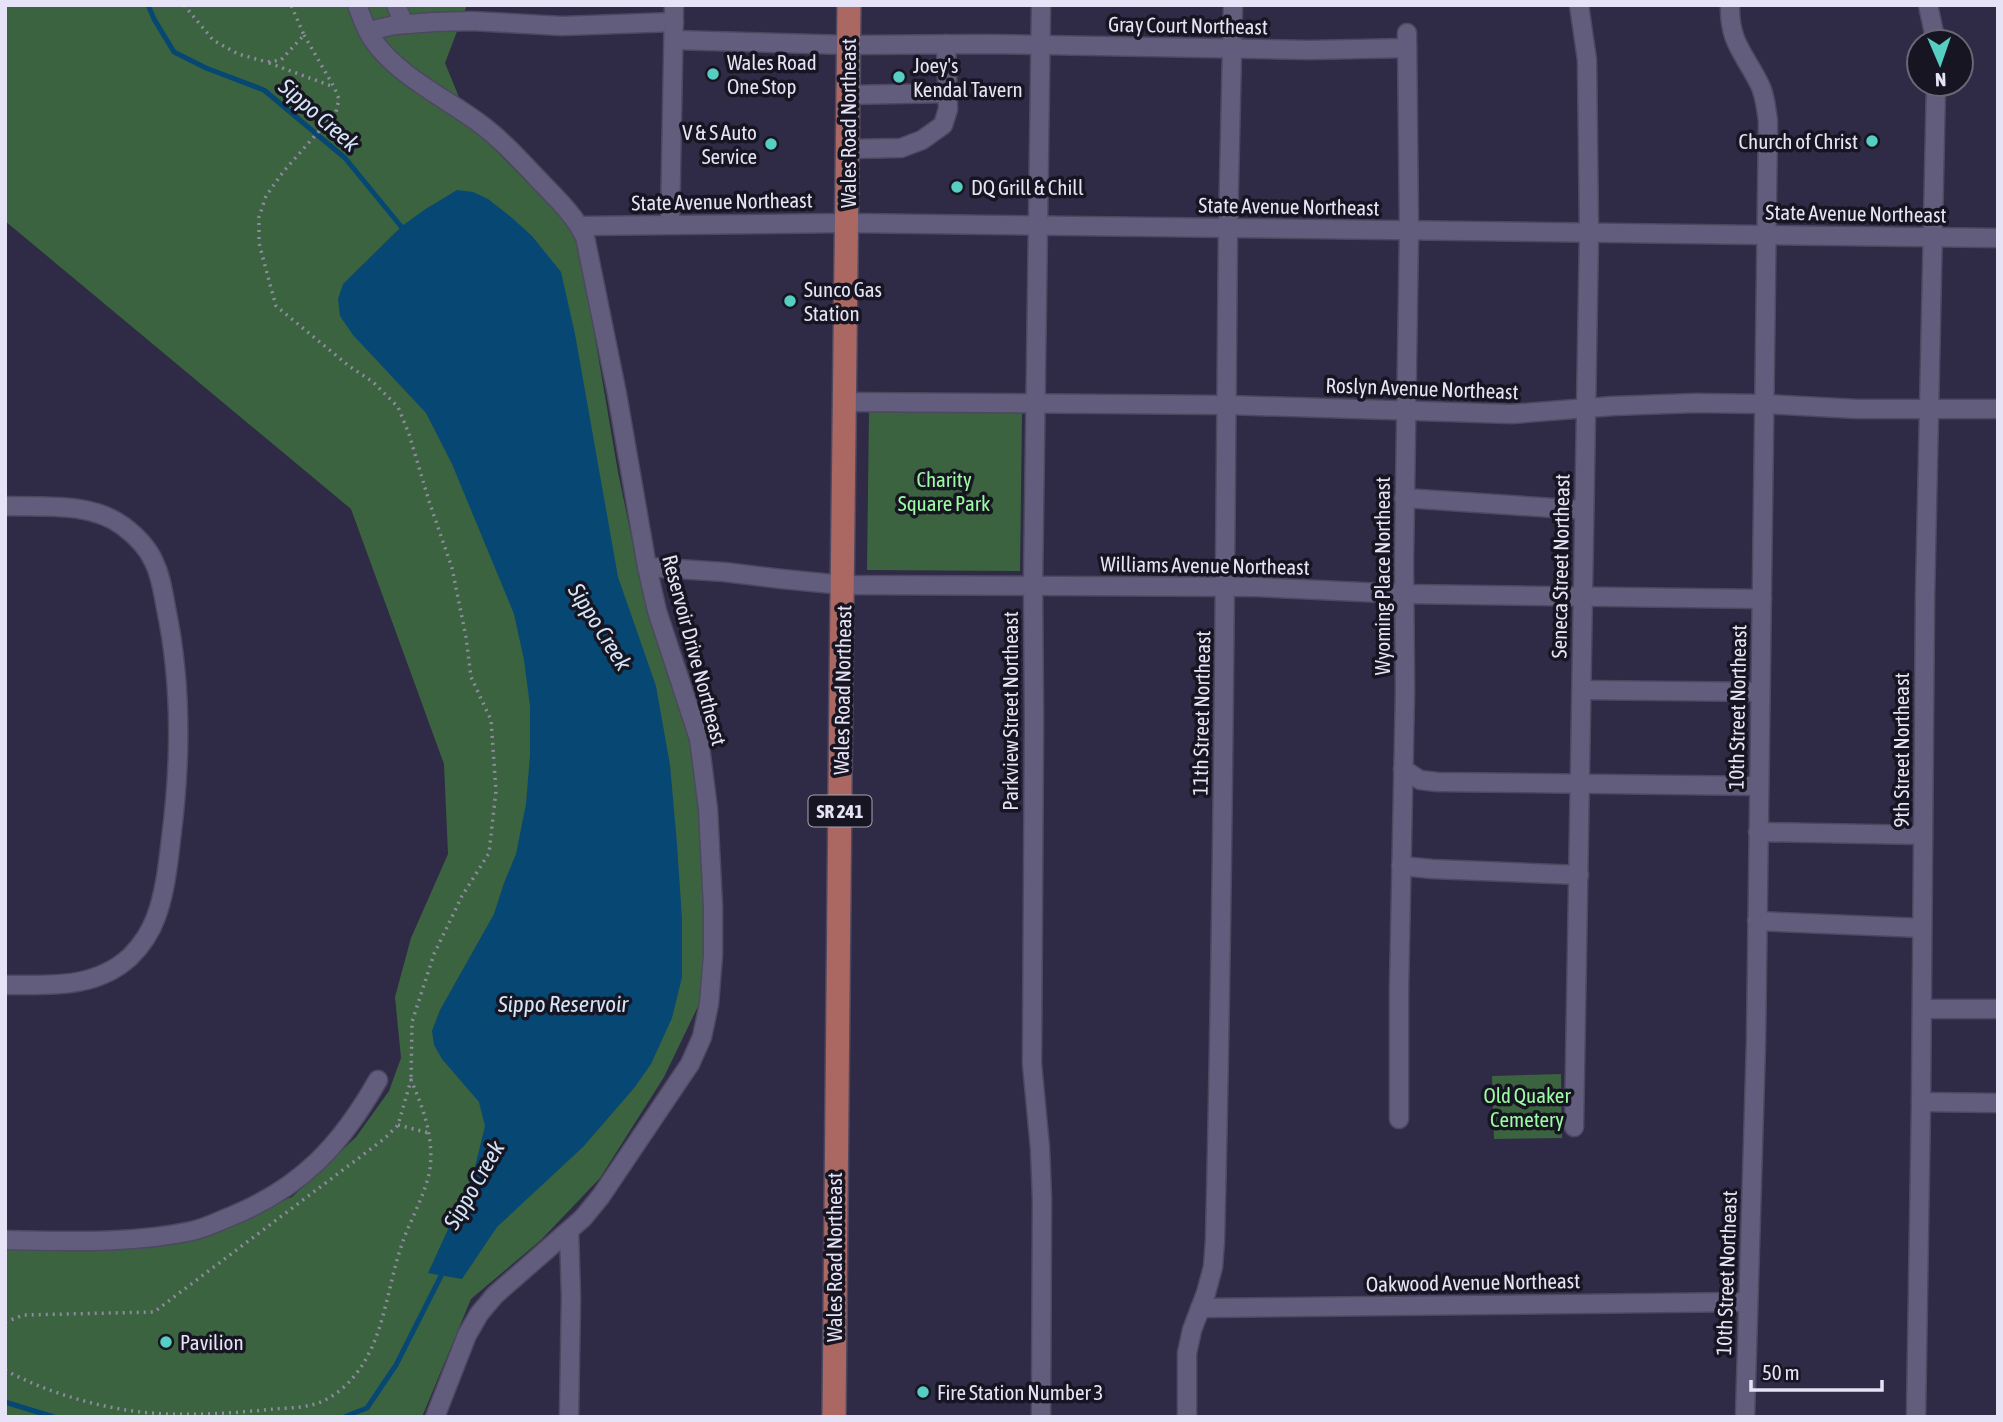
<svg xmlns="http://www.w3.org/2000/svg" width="2003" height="1422" viewBox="0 0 2003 1422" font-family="'Asap Condensed',sans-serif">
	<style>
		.green { fill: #3c633f }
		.water { fill: #064774 }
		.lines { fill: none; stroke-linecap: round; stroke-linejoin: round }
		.stream { stroke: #064774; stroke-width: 5 }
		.minor-casing { stroke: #4d4860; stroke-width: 21 }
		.major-casing { stroke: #4d4860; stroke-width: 26 }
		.path { stroke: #8e8aa1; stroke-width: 3.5; stroke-dasharray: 2 5; stroke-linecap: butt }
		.minor { stroke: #625d7c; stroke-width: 18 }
		.major { stroke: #ab6761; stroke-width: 23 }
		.poi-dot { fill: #57cec2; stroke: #171521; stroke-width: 2.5 }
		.labels { text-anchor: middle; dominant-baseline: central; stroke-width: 7; stroke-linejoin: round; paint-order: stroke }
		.shield { fill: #171521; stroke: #a7a5b5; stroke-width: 2 }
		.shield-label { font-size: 19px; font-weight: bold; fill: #e5e3f5 }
		.street-label { font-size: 21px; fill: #e5e3f5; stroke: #171521 }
		.poi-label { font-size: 21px; fill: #e5e3f5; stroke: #171521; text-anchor: start }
		.park-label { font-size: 21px; fill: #9cfca3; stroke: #171521 }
		.water-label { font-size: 23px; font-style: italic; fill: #d3e5f6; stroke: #171521 }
	</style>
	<rect width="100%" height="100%" fill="#2f2a45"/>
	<g class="green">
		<path d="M5 5H467L445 63 470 124 561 217 579 244 618 472 644 598 679 692 690 732 699 801 705 900 703 996 664 1077 600 1178 541 1240 471 1299 422 1417H5V1249L82 1246 235 1219 292 1197 356 1137 389 1091 401 1058 395 997 411 938 448 854 444 764 351 509 5 221Z"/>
		<path d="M869 411 1022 413 1020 571 867 570Z"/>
		<path d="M1561 1074 1562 1138 1494 1139 1492 1076Z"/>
	</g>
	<path class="water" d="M457 190 473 192 488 199 511 217 532 236 561 272 575 334 618 577 656 686 670 765 677 844 682 919V977L672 1018 651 1064 635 1087 583 1147 497 1227 462 1279 428 1273 473 1175 485 1126 479 1102 442 1059 434 1045 432 1031 440 1010 494 914 504 883 516 854 526 804 530 755V706L524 660 514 614 452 464 426 413 353 335 340 316 338 299 343 284 402 226 424 210Z"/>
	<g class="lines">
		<g class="stream">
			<path d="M148 5 154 19 174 52 206 68 264 90 345 158 404 230"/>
			<path d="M5 1402 54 1417"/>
			<path d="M344 1417 367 1408 396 1365 443 1272"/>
		</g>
		<g class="minor-casing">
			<g id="minor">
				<path d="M357 5C362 17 365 29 373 40 398 76 444 97 479 123 501 139 519 159 538 179 555 197 574 214 585 237L617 394 647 567 657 611 699 739 708 809 713 907V955L709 1004 702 1037 690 1064 601 1196 583 1218 495 1295 479 1314 467 1335 435 1417"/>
				<path d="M396 5 404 24"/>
				<path d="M1730 5C1729 42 1744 53 1759 83 1765 94 1766 108 1768 121L1756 1042 1745 1417"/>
				<path d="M1928 5 1936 42"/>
				<path d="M368 31 395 25 434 22 472 21 562 26 674 22"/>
				<path d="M674 40 849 45 988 44 1310 50 1407 48"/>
				<path d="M848 95 947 93"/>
				<path d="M847 149 901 148 922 140 943 125 948 109 946 44"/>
				<path d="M670 224 674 5"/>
				<path d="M580 226 847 223 1998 238"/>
				<path d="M845 402 1227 405 1512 414 1613 406 1696 403 1764 404 1857 409H1998"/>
				<path d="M1404 498 1584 510"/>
				<path d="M5 506C43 507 91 502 123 526 135 535 148 548 154 562 161 576 163 592 166 608 182 684 181 762 171 839 168 865 165 893 156 917 151 931 141 946 130 957 95 989 50 985 5 985"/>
				<path d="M647 567 724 572 782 579 843 585 1255 587 1405 594 1762 599"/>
				<path d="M1582 690 1760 692"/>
				<path d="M1403 769 1420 780 1437 782 1759 786"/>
				<path d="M1758 832 1923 835"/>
				<path d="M1401 866 1432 869 1579 875"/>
				<path d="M1757 921 1922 928"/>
				<path d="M1922 1009H1998"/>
				<path d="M1921 1102 1998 1103"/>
				<path d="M1399 1119V989L1405 691 1404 561 1409 231 1407 33"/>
				<path d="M1574 1127 1589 233 1587 60 1579 5"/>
				<path d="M5 1240C67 1241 131 1244 192 1231 206 1228 219 1221 232 1216 302 1187 341 1145 378 1080"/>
				<path d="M1200 1308 1747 1302"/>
				<path d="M569 1417 571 1297 569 1231"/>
				<path d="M1041 1417 1042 1199 1040 1148 1032 1064 1034 720 1033 585 1041 5"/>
				<path d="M1187 1417V1353L1192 1330 1206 1293 1213 1267 1215 1241C1223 904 1225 566 1228 229 1229 154 1232 80 1233 5"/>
				<path d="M1916 1417 1921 1102 1925 598 1936 84"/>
			</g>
		</g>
		<g class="major-casing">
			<path id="major" d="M834 1417C836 946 845 476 849 5"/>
		</g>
		<g class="path">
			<path d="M184 5 213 40 238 54 267 62 281 60 304 35 291 5"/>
			<path d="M304 35 334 87 339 99 336 112 283 172 266 196 259 217V243L271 288 276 306 349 366 373 382 398 407 409 434 429 501 452 568 466 637 471 677 491 720 496 791 489 853 462 896 434 954 412 1022 411 1080"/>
			<path d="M269 63 334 87"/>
			<path d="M398 1125 429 1133"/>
			<path d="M5 1322 24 1315 154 1312 384 1139 398 1125 411 1080C423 1108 434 1137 430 1168 426 1195 409 1221 401 1247 386 1292 384 1343 351 1380 341 1391 326 1402 311 1405 299 1408 286 1408 274 1409 225 1414 169 1418 120 1409 81 1402 40 1389 5 1370"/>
		</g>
		<use href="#minor" class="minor"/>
		<use href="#major" class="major"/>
	</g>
	<g class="poi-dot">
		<circle cx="713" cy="74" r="7"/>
		<circle cx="899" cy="77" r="7"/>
		<circle cx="1872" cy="141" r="7"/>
		<circle cx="771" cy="144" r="7"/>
		<circle cx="957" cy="187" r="7"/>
		<circle cx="790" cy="301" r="7"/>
		<circle cx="166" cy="1342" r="7"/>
		<circle cx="923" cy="1392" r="7"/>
	</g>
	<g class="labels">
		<rect class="shield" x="808.5" y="795.5" width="63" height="31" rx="5"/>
		<g class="shield-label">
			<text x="840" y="811">SR 241</text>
		</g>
		<g class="street-label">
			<text transform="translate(1188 25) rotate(1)">Gray Court Northeast</text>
			<text transform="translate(848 123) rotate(-90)">Wales Road Northeast</text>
			<text transform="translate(722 201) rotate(-1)">State Avenue Northeast</text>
			<text transform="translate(1289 206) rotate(1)">State Avenue Northeast</text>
			<text transform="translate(1856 213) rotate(1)">State Avenue Northeast</text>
			<text transform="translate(1422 388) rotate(2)">Roslyn Avenue Northeast</text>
			<text transform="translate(1205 565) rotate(1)">Williams Avenue Northeast</text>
			<text transform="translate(1560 566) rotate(-89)">Seneca Street Northeast</text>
			<text transform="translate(1382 576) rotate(-90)">Wyoming Place Northeast</text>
			<text transform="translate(695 650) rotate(75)">Reservoir Drive Northeast</text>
			<text transform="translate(842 690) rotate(-89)">Wales Road Northeast</text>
			<text transform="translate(1737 707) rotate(-89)">10th Street Northeast</text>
			<text transform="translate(1010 711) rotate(-90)">Parkview Street Northeast</text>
			<text transform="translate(1201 713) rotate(-89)">11th Street Northeast</text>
			<text transform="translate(1901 750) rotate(-90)">9th Street Northeast</text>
			<text transform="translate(834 1257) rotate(-90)">Wales Road Northeast</text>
			<text transform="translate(1726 1273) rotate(-88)">10th Street Northeast</text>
			<text transform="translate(1473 1282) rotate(-1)">Oakwood Avenue Northeast</text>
		</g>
		<g class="poi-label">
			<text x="727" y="62">Wales Road<tspan x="727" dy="24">One Stop</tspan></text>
			<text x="913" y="65">Joey's<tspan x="913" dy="24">Kendal Tavern</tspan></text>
			<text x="757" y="132" text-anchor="end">V &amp; S Auto<tspan x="757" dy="24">Service</tspan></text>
			<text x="1858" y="141" text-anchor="end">Church of Christ</text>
			<text x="971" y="187">DQ Grill &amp; Chill</text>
			<text x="804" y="289">Sunco Gas<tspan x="804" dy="24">Station</tspan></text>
			<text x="180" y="1342">Pavilion</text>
			<text x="937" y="1392">Fire Station Number 3</text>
		</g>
		<g class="park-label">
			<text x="944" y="479">Charity<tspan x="944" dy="24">Square Park</tspan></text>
			<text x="1527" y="1095">Old Quaker<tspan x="1527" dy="24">Cemetery</tspan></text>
		</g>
		<g class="water-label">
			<text transform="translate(319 115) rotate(41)">Sippo Creek</text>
			<text transform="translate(600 627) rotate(58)">Sippo Creek</text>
			<text x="563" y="1004">Sippo Reservoir</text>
			<text transform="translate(474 1185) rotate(-60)">Sippo Creek</text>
		</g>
	</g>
	<rect width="2003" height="1422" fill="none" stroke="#e5e3f5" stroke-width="14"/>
	<g transform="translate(1940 63) rotate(178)"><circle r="33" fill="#171521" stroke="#696776" stroke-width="2"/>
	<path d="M0-5L12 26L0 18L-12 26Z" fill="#57cec2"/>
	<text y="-10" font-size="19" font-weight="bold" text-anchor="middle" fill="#e5e3f5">N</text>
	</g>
	<path d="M1751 1380v10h131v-10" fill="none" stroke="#e5e3f5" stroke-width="3.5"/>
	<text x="1762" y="1380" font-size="21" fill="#e5e3f5" stroke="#171521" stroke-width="5" paint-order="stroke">50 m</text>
</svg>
